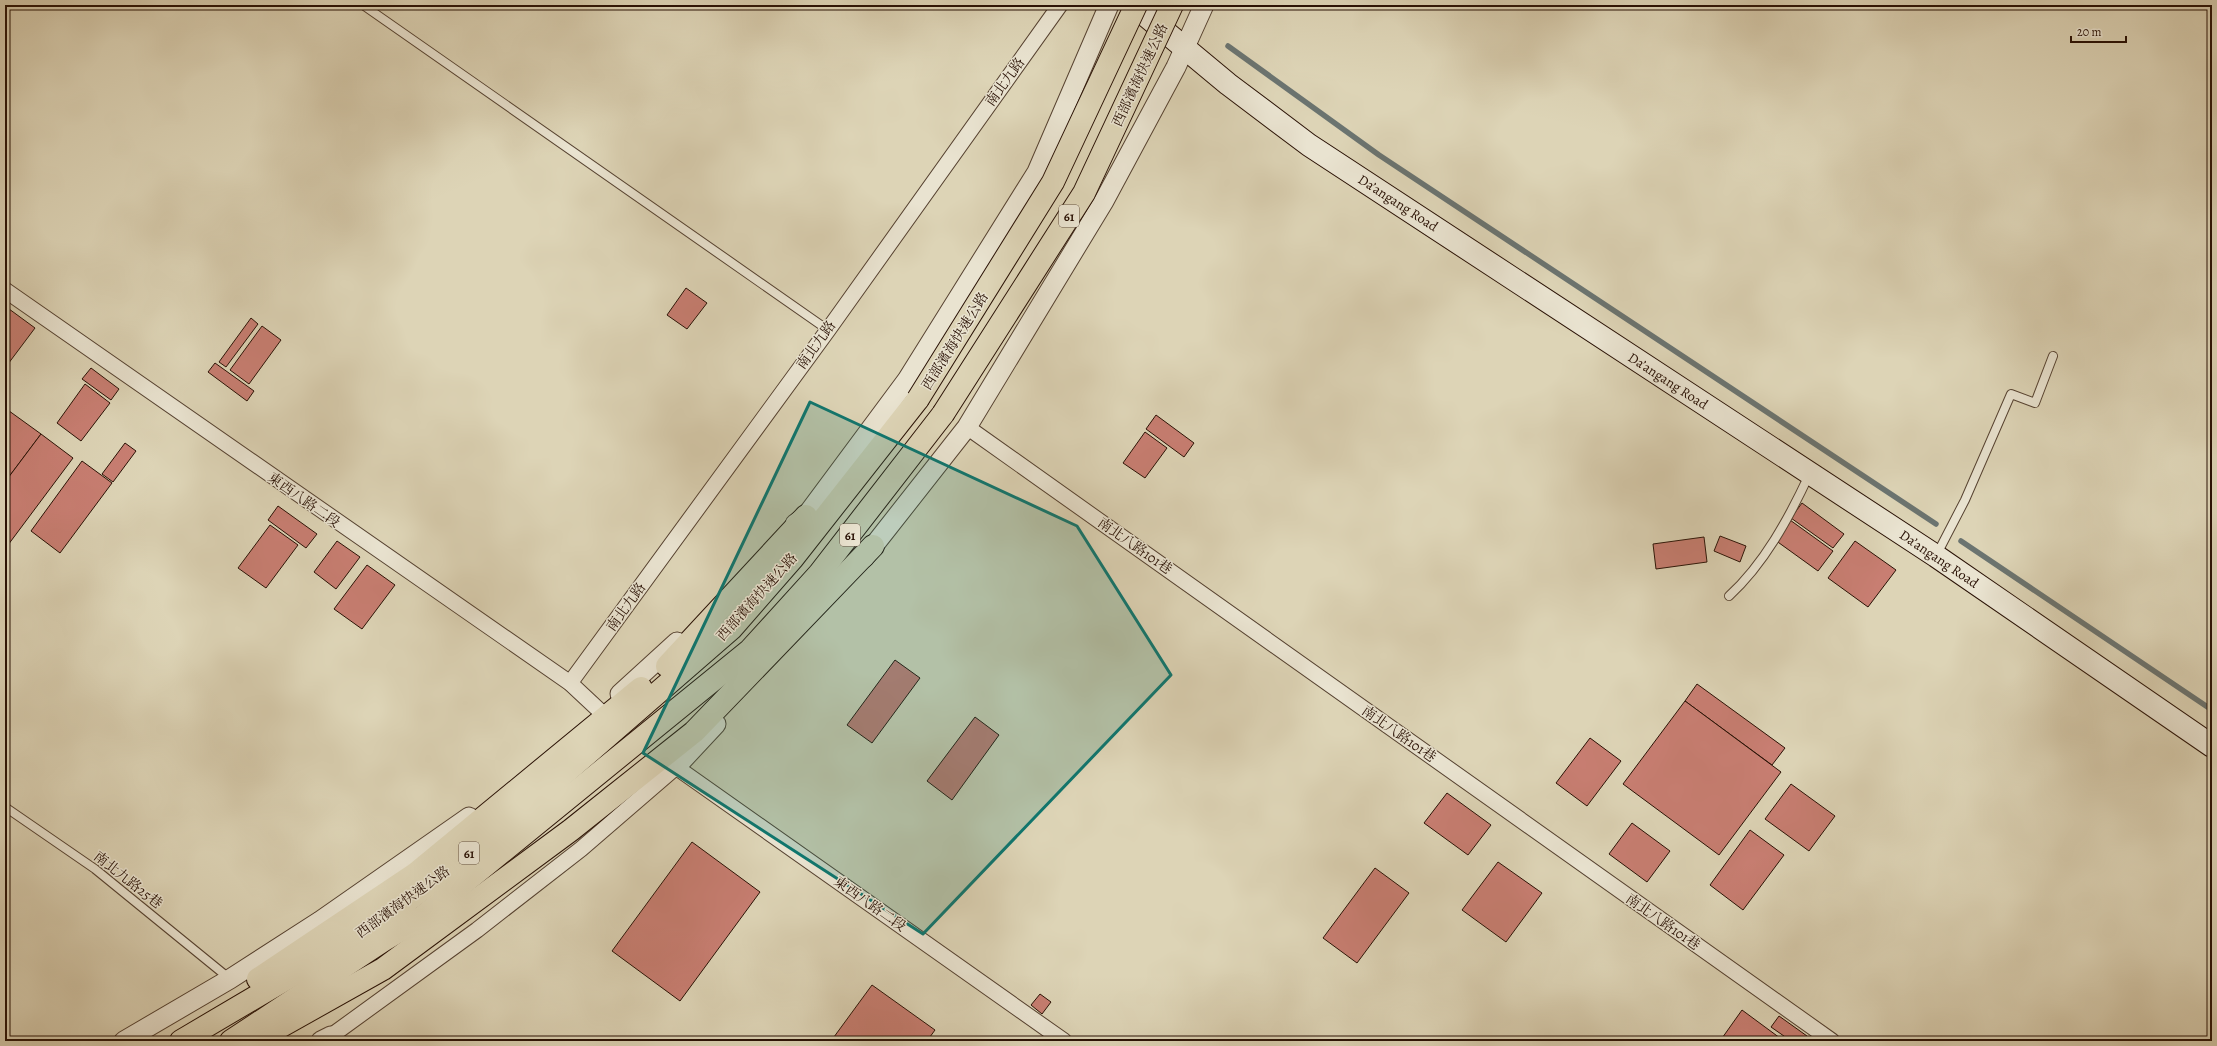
<svg xmlns="http://www.w3.org/2000/svg" width="2217" height="1046" viewBox="0 0 2217 1046" font-family="Alegreya,'Noto Serif TC',serif">
	<style>
		.lines { fill: none; stroke-linecap: round; stroke-linejoin: round }
		.stream { stroke: #6b7470; stroke-width: 5.5 }
		.building { fill: #c87e72; stroke: #291105 }
		.service-casing { stroke: #564231; stroke-width: 10 }
		.minor-casing { stroke: #564231; stroke-width: 17 }
		.tertiary-casing { stroke: #564231; stroke-width: 21 }
		.secondary-casing { stroke: #291105; stroke-width: 24 }
		.trunk-casing { stroke: #291105; stroke-width: 24 }
		.service { stroke: #e9e3d0; stroke-width: 8 }
		.minor { stroke: #e9e3d0; stroke-width: 15 }
		.tertiary { stroke: #e9e3d0; stroke-width: 19 }
		.secondary { stroke: #e9e3d0; stroke-width: 22 }
		.trunk { stroke: #ddd4b6; stroke-width: 22 }
		.trunk-bridge-casing { stroke: #291105; stroke-width: 24; stroke-linecap: butt }
		.trunk-bridge { stroke: #ddd4b6; stroke-width: 22 }
		.marked { fill: #0f766e; fill-opacity: 0.2; stroke: #0f766e; stroke-width: 3; stroke-linejoin: round }
		.labels { text-anchor: middle; dominant-baseline: central; stroke-width: 3; stroke-linejoin: round; paint-order: stroke }
		.shield { fill: #e9e3d0; stroke: #635042; stroke-width: 1 }
		.shield-label { font-size: 13px; font-weight: bold; fill: #291105 }
		.street-label { font-size: 14px; fill: #291105; stroke: #e9e3d0 }
	</style>
	<rect width="100%" height="100%" fill="#ddd4b6"/>
	<filter id="stains"><feTurbulence type="fractalNoise" baseFrequency=".005" numOctaves="4"/><feColorMatrix values="0 0 0 0 .2 0 0 0 0 .09 0 0 0 0 .02 0 0 0 .5 -.17"/></filter>
	<radialGradient id="worn" r=".72"><stop offset=".6" stop-color="#630" stop-opacity="0"/><stop offset="1" stop-color="#630" stop-opacity=".3"/></radialGradient>
	<g class="lines">
		<g class="stream">
			<path d="M1228 46 1379 155 1936 524"/>
			<path d="M1961 541 2212 710"/>
		</g>
	</g>
	<g class="building">
		<path d="M686 288 707 303 687 329 667 315Z"/>
		<path d="M5 306 35 328 5 368Z"/>
		<path d="M251 318 258 324 226 367 219 362Z"/>
		<path d="M262 326 281 340 249 384 230 370Z"/>
		<path d="M215 363 254 391 247 401 208 372Z"/>
		<path d="M91 368 119 389 111 400 82 379Z"/>
		<path d="M85 384 110 403 81 441 57 423Z"/>
		<path d="M5 408 41 434 5 482Z"/>
		<path d="M1156 415 1194 443 1184 457 1146 429Z"/>
		<path d="M1145 432 1167 448 1145 478 1123 463Z"/>
		<path d="M41 434 73 458 5 549V482Z"/>
		<path d="M125 443 136 451 113 482 102 474Z"/>
		<path d="M82 461 112 483 60 553 31 531Z"/>
		<path d="M1802 503 1844 534 1833 548 1791 518Z"/>
		<path d="M278 506 317 534 306 548 268 520Z"/>
		<path d="M1790 520 1833 551 1818 571 1775 540Z"/>
		<path d="M270 525 298 545 266 588 238 568Z"/>
		<path d="M1720 536 1746 546 1740 562 1714 551Z"/>
		<path d="M1704 537 1707 562 1656 569 1653 544Z"/>
		<path d="M337 541 360 557 336 589 314 572Z"/>
		<path d="M1855 541 1896 570 1868 607 1828 578Z"/>
		<path d="M367 565 395 585 362 629 334 609Z"/>
		<path d="M895 660 920 678 872 743 847 725Z"/>
		<path d="M1697 684 1785 748 1772 765 1685 701Z"/>
		<path d="M1685 701 1781 772 1719 855 1623 784Z"/>
		<path d="M975 717 999 735 952 800 927 781Z"/>
		<path d="M1590 738 1621 761 1587 806 1556 783Z"/>
		<path d="M1791 784 1835 816 1809 851 1765 819Z"/>
		<path d="M1447 793 1491 825 1468 855 1424 823Z"/>
		<path d="M1632 823 1670 851 1647 882 1609 854Z"/>
		<path d="M1750 830 1784 855 1743 910 1710 885Z"/>
		<path d="M692 842 760 892 680 1001 612 951Z"/>
		<path d="M1498 862 1542 893 1506 942 1462 910Z"/>
		<path d="M1375 868 1409 893 1357 963 1323 938Z"/>
		<path d="M872 985 935 1030 927 1041H831Z"/>
		<path d="M1040 994 1051 1002 1042 1014 1031 1005Z"/>
		<path d="M1742 1010 1784 1041H1720Z"/>
		<path d="M1779 1016 1807 1036 1803 1041H1791L1771 1027Z"/>
	</g>
	<g class="lines">
		<g class="service-casing">
			<g id="service">
				<path d="M363 5 828 330"/>
				<path d="M1936 556 1965 500 2011 394 2035 403 2053 356"/>
				<path d="M1729 596C1764 564 1789 518 1809 475"/>
				<path d="M5 807 95 869 230 979"/>
			</g>
		</g>
		<g class="minor-casing">
			<g id="minor">
				<path d="M5 290 570 683 601 712"/>
				<path d="M967 427 1832 1041"/>
				<path d="M570 683 828 330 1060 5"/>
				<path d="M327 1041 331 1036 477 930 581 849 676 767 1064 1041"/>
			</g>
		</g>
		<g class="tertiary-casing">
			<g id="tertiary">
				<path d="M795 524 806 516 907 380 1037 172 1109 5"/>
				<path d="M864 558 967 427 1104 201 1176 67 1204 5"/>
				<path d="M620 694 677 642"/>
				<path d="M676 767 716 724"/>
				<path d="M124 1041 230 979 320 921 469 817"/>
				<path d="M321 1041 331 1036"/>
			</g>
		</g>
		<g class="secondary-casing">
			<path id="secondary" d="M1133 5 1228 84 1309 145 1936 556 2212 746"/>
		</g>
		<g class="trunk-casing">
			<g id="trunk">
				<path d="M667 666 806 516"/>
				<path d="M258 979 415 874 641 688"/>
				<path d="M260 1038 383 969 571 830 694 732 873 546"/>
				<path d="M181 1041 374 927 510 821 579 761 731 629 793 558 918 399"/>
				<path d="M231 1041 384 940 422 917 750 650 819 574 943 414"/>
			</g>
		</g>
		<use href="#service" class="service"/>
		<use href="#minor" class="minor"/>
		<use href="#tertiary" class="tertiary"/>
		<use href="#secondary" class="secondary"/>
		<use href="#trunk" class="trunk"/>
		<g class="trunk-bridge-casing">
			<g id="trunk-bridge">
				<path d="M918 399 1053 182 1136 5"/>
				<path d="M943 414 1084 193 1172 5"/>
			</g>
		</g>
		<use href="#trunk-bridge" class="trunk-bridge"/>
	</g>
	<path class="marked" d="M810 402 1077 526 1171 675 923 934 643 753Z"/>
	<g class="labels">
		<g class="shield">
			<rect x="1059" y="205" width="20" height="22" rx="3"/>
			<rect x="840" y="524" width="20" height="22" rx="3"/>
			<rect x="459" y="842" width="20" height="22" rx="3"/>
		</g>
		<g class="shield-label">
			<text x="1069" y="216">61</text>
			<text x="850" y="535">61</text>
			<text x="469" y="853">61</text>
		</g>
		<g class="street-label">
			<text transform="translate(1140 75) rotate(-65)">西部濱海快速公路</text>
			<text transform="translate(1005 82) rotate(-54)">南北九路</text>
			<text transform="translate(1398 203) rotate(33)">Da’angang Road</text>
			<text transform="translate(955 341) rotate(-58)">西部濱海快速公路</text>
			<text transform="translate(816 345) rotate(-54)">南北九路</text>
			<text transform="translate(1668 381) rotate(33)">Da’angang Road</text>
			<text transform="translate(304 500) rotate(35)">東西八路二段</text>
			<text transform="translate(1135 546) rotate(35)">南北八路101巷</text>
			<text transform="translate(1939 559) rotate(34)">Da’angang Road</text>
			<text transform="translate(757 597) rotate(-48)">西部濱海快速公路</text>
			<text transform="translate(626 607) rotate(-54)">南北九路</text>
			<text transform="translate(1399 734) rotate(35)">南北八路101巷</text>
			<text transform="translate(128 880) rotate(38)">南北九路25巷</text>
			<text transform="translate(403 902) rotate(-36)">西部濱海快速公路</text>
			<text transform="translate(870 904) rotate(35)">東西八路二段</text>
			<text transform="translate(1663 922) rotate(35)">南北八路101巷</text>
		</g>
	</g>
	<rect width="2217" height="1046" fill="none" stroke="#ddd4b6" stroke-width="20"/>
	<rect x="6" y="6" width="2205" height="1034" fill="none" stroke="#291105" stroke-width="2"/>
	<rect x="10" y="10" width="2197" height="1026" fill="none" stroke="#291105"/>
	<path d="M2071 36v6h55v-6" fill="none" stroke="#291105" stroke-width="2"/>
	<text x="2077" y="36" font-size="12" fill="#291105" stroke="#e9e3d0" stroke-width="3" paint-order="stroke">20 m</text>
	<rect width="100%" height="100%" filter="url(#stains)"/>
	<rect width="100%" height="100%" fill="url(#worn)"/>
</svg>
